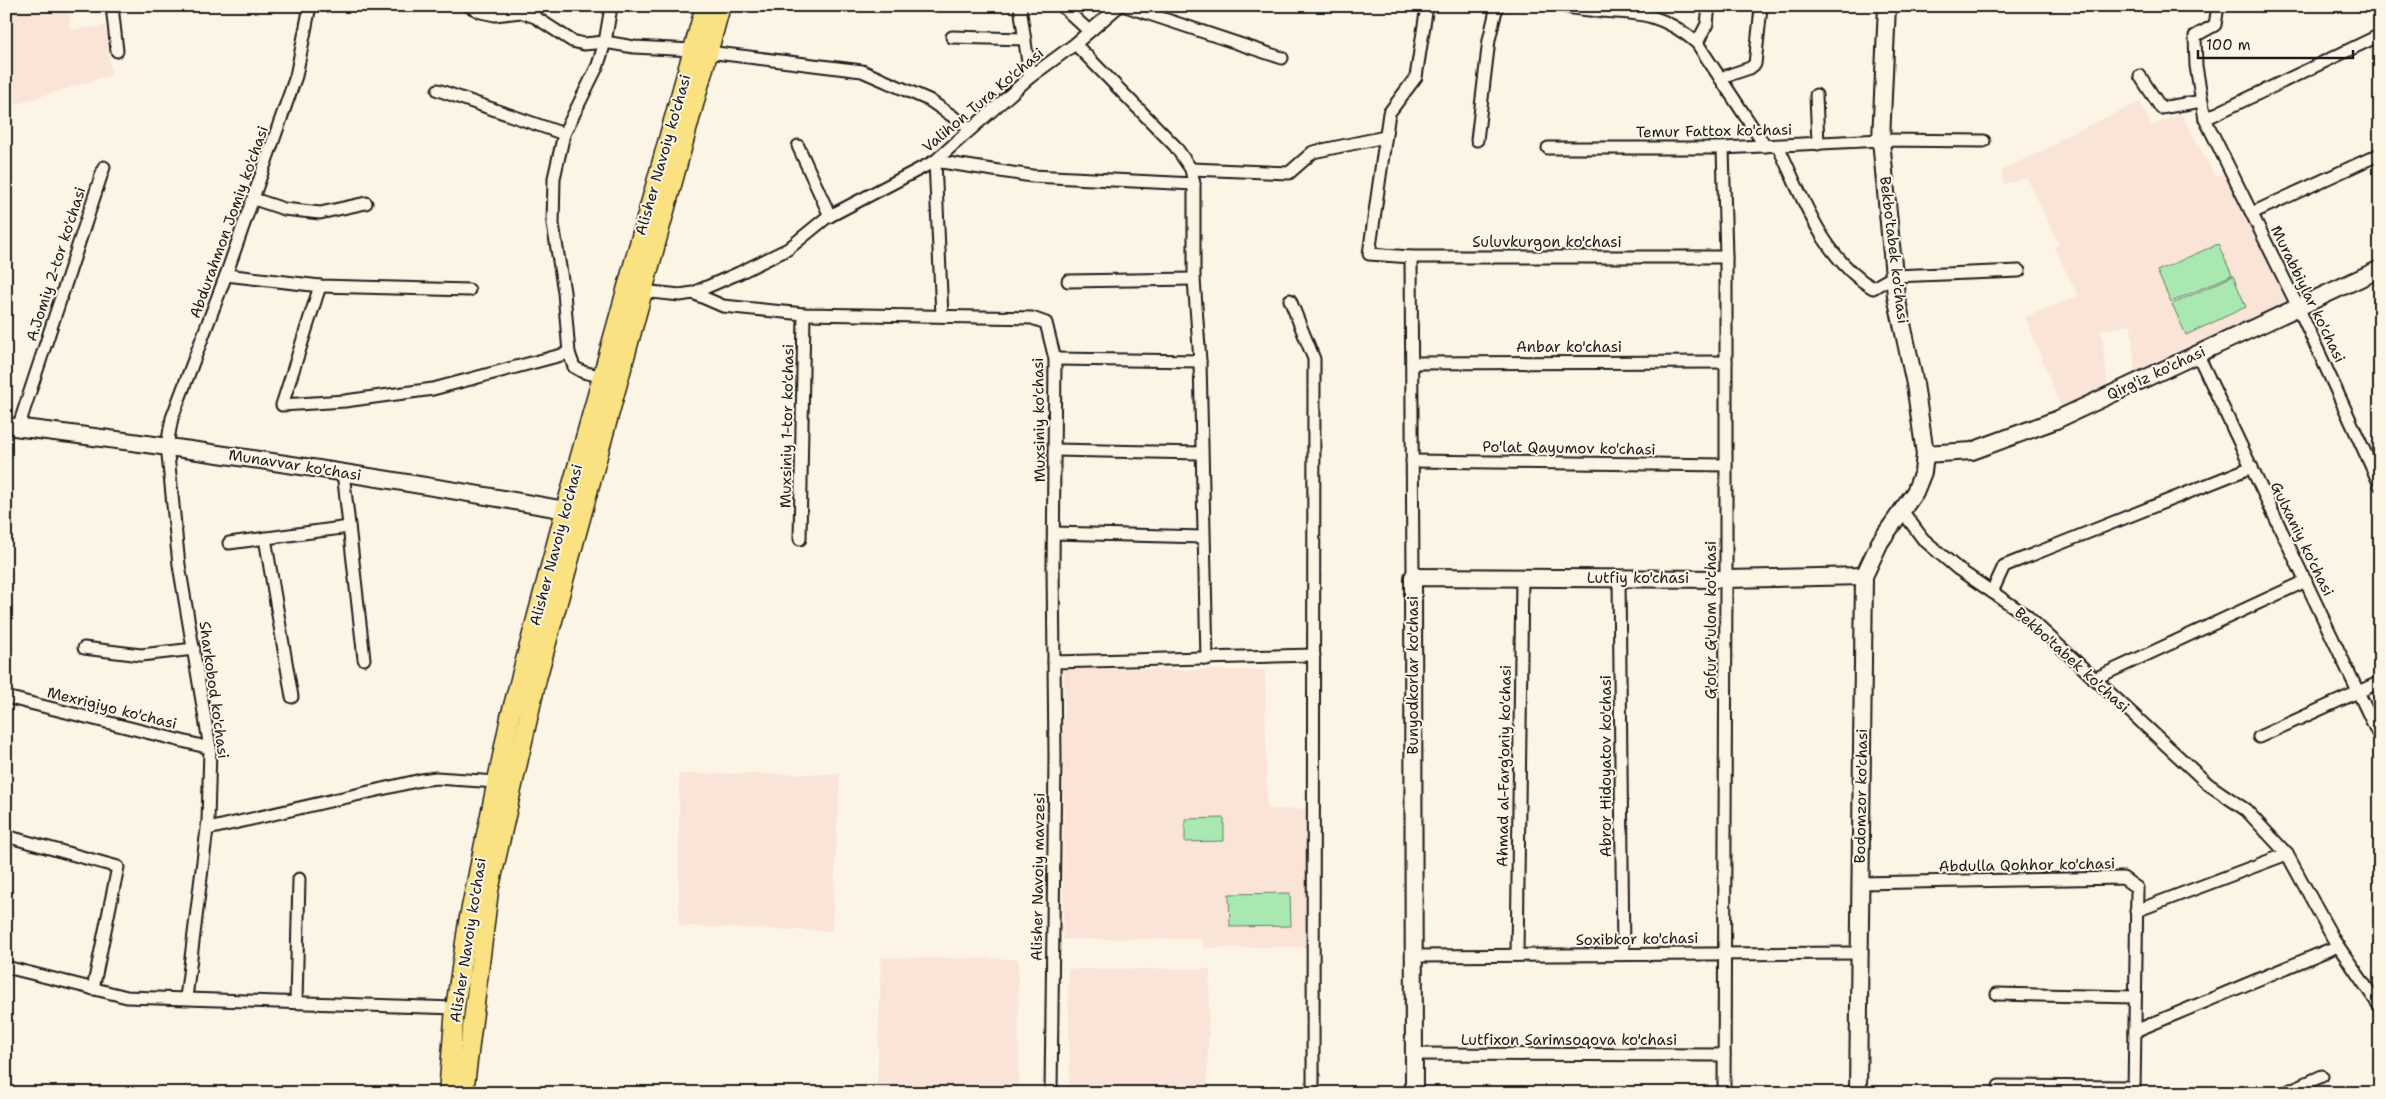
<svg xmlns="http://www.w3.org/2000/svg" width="2386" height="1099" viewBox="0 0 2386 1099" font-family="'Shantell Sans',sans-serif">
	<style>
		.built { fill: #fae3d7 }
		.green { fill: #a9e8b0; stroke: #628266 }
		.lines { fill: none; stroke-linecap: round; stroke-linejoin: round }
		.street-casing { stroke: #1c1c1c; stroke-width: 15 }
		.secondary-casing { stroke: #1c1c1c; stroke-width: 20 }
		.primary-casing { stroke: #1c1c1c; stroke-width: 21 }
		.street { stroke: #fcf5e5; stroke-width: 11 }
		.secondary { stroke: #fcf5e5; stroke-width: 16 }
		.primary { stroke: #fae181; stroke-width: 18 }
		.labels { text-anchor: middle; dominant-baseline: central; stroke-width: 4; stroke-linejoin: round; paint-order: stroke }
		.street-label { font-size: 15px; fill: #1c1c1c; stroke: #fcf5e5 }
	</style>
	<rect width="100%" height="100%" fill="#fcf5e5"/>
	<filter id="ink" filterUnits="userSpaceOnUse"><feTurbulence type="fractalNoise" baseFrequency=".02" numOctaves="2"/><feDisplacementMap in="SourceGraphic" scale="10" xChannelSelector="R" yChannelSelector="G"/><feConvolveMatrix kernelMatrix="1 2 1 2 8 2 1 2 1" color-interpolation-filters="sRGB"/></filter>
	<g filter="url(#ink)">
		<g class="built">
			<path d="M6 6H67L71 30 106 26 111 75 6 107Z"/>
			<path d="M2140 102 2152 126 2181 113 2216 177 2224 173 2286 301 2135 372 2131 325 2101 330 2108 385 2061 407 2025 317 2078 296 2054 247 2059 244 2027 178 2004 184 2002 175 2004 169 2058 143 2057 140Z"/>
			<path d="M1064 669 1265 670 1267 809H1306V947L1203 948 1202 939H1063Z"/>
			<path d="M679 774H840L832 931 679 926Z"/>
			<path d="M881 957 1018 959 1019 1093H877Z"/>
			<path d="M1068 969H1210L1207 1093H1070Z"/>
		</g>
		<g class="green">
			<path d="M2218 244 2232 275 2171 302 2157 271Z"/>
			<path d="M2233 276 2246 307 2186 335 2172 304Z"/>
			<path d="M1224 818V841L1185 842V819Z"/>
			<path d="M1290 893 1291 926 1230 927 1229 894Z"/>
		</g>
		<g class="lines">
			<g class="street-casing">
				<g id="street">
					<path d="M112 6 117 51"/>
					<path d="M469 6 481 12 495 15 521 12 535 17 572 41 584 44 605 42 634 47 692 50"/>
					<path d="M1020 6 1030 77"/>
					<path d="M1062 6 1089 31"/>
					<path d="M1125 6 1282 58"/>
					<path d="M1427 6 1416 77 1389 113 1369 254 1411 257H1726"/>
					<path d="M1562 6C1620 19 1647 0 1697 43L1765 146"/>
					<path d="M2218 6 2215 25 2195 36 2196 66 2205 119 2298 307 2380 485"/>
					<path d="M952 37 1025 39"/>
					<path d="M1697 43 1707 24 1709 6"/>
					<path d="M1075 44 1175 146 1191 169 1194 184V279L1200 361 1207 659"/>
					<path d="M708 52 862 71 929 100 971 129"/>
					<path d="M2140 76 2161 108 2202 101"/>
					<path d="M1720 78 1750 68 1755 64 1761 8"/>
					<path d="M438 90 564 134"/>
					<path d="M1816 95 1818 144"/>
					<path d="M2205 119 2380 35"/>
					<path d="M1477 140 1489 40 1497 6"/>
					<path d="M798 146 830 216"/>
					<path d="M1778 146C1802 196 1823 259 1873 288L1894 276 2019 271"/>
					<path d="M1548 148H1723L1881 140 1984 141"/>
					<path d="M1723 148 1726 257V579L1724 1093"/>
					<path d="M1191 169 1289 173 1313 152 1385 137"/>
					<path d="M254 199 284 209 320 213 366 203"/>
					<path d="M2252 213 2380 154"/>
					<path d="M1411 257 1413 577"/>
					<path d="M226 275 320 286 469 290"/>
					<path d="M1068 281 1194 279"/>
					<path d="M320 286 282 405 345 401 433 389 569 353"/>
					<path d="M642 291 680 295 693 293 739 273 788 249 826 218 935 161 1030 77 1075 44 1119 6"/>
					<path d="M693 293 723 306 804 314 1032 318 1046 323 1055 359 1053 568 1055 758 1051 1093"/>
					<path d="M1290 300 1314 359 1313 1093"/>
					<path d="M942 316 935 161 1032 176 1194 184"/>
					<path d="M2197 353 2380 738"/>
					<path d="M1055 359 1200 361"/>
					<path d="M1412 363 1726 362"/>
					<path d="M603 377 583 372 574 367 569 353 564 292 553 224 554 178 564 134 598 65 605 42 610 13 609 6"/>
					<path d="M18 428 104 167"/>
					<path d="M1055 450 1200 453"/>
					<path d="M1412 461 1726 465"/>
					<path d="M343 472 364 659"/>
					<path d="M1903 512 1923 539 1958 569 2026 615 2208 784 2246 810 2287 854 2334 940 2380 1007"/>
					<path d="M1054 533 1203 537"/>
					<path d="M265 538 292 697"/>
					<path d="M800 539 804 314"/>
					<path d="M229 543 349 527"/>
					<path d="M1619 578 1623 954"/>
					<path d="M1992 592 2004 566 2252 467"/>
					<path d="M84 648 141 655 194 649"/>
					<path d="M1054 662 1314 655"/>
					<path d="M2094 679 2306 581"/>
					<path d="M6 697 210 748"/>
					<path d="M2259 737 2380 682"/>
					<path d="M208 829 421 780 436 778 497 782"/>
					<path d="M6 836 118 867 93 989"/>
					<path d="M1860 883 2123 878 2137 888 2134 1093"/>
					<path d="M2136 911 2287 854"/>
					<path d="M1517 955 1522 578"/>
					<path d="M1415 956 1859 953"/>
					<path d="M6 967 127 997 455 1008"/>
					<path d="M1997 994 2135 997"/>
					<path d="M186 998 208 821 210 748 179 565 167 445 172 418 226 275 296 76 310 6"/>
					<path d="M296 1002 299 879"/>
					<path d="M2135 1031 2338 946"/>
					<path d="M1414 1054 1724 1055"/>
					<path d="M1999 1086 2134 1087"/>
					<path d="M2284 1093 2322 1076"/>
				</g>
			</g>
			<g class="secondary-casing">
				<g id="secondary">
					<path d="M6 426C198 449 388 478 577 512"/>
					<path d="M1925 454 1972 451 2056 420 2380 269"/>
					<path d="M1414 1093 1413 577 1726 579 1864 576"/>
					<path d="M1858 1093 1864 576 1880 542 1915 492 1923 472 1925 454 1915 384 1896 296 1881 140 1887 6"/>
				</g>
			</g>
			<g class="primary-casing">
				<g id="primary">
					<path d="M448 1093 455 1008 468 922 510 717 565 510 705 6"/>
					<path d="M464 1093 489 891 537 679 721 6"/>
				</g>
			</g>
			<use href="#street" class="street"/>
			<use href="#secondary" class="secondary"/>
			<use href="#primary" class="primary"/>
		</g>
	</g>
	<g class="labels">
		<g class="street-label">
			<text transform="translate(983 100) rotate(-40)">Valihon Tura Ko'chasi</text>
			<text transform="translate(1714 131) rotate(-1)">Temur Fattox ko'chasi</text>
			<text transform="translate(663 155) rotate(-74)">Alisher Navoiy ko'chasi</text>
			<text transform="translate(229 222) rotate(-70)">Abdurahmon Jomiy ko'chasi</text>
			<text x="1547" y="242">Suluvkurgon ko'chasi</text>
			<text transform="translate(1894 250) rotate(83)">Bekbo'tabek ko'chasi</text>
			<text transform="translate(56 264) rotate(-72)">A.Jomiy 2-tor ko'chasi</text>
			<text transform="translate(2308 294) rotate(64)">Murabbiylar ko'chasi</text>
			<text x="1569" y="347">Anbar ko'chasi</text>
			<text transform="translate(2156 373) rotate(-25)">Qirg'iz ko'chasi</text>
			<text transform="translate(1039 420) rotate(-91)">Muxsiniy ko'chasi</text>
			<text transform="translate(787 426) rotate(-89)">Muxsiniy 1-tor ko'chasi</text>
			<text transform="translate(1569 448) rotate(1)">Po'lat Qayumov ko'chasi</text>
			<text transform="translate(295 465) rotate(9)">Munavvar ko'chasi</text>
			<text transform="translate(2302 539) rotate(64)">Gulxaniy ko'chasi</text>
			<text transform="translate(556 545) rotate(-75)">Alisher Navoiy ko'chasi</text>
			<text x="1638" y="578">Lutfiy ko'chasi</text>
			<text transform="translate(1711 620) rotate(-90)">G'ofur G'ulom ko'chasi</text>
			<text transform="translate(2072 660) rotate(42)">Bekbo'tabek ko'chasi</text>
			<text transform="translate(1413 675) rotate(-90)">Bunyodkorlar ko'chasi</text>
			<text transform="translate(214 690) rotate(82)">Sharkobod ko'chasi</text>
			<text transform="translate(112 708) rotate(14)">Mexrigiyo ko'chasi</text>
			<text transform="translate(1504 766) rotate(-89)">Ahmad al-Farg'oniy ko'chasi</text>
			<text transform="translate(1606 766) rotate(-90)">Abror Hidoyatov ko'chasi</text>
			<text transform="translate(1861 796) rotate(-89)">Bodomzor ko'chasi</text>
			<text transform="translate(2027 865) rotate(-1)">Abdulla Qohhor ko'chasi</text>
			<text transform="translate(1038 877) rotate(-89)">Alisher Navoiy mavzesi</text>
			<text transform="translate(1637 939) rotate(-1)">Soxibkor ko'chasi</text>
			<text transform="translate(468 940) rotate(-81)">Alisher Navoiy ko'chasi</text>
			<text x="1569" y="1040">Lutfixon Sarimsoqova ko'chasi</text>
		</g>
	</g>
	<rect width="2386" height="1099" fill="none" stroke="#fcf5e5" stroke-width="25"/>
	<rect x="12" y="12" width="2361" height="1074" fill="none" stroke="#1c1c1c" stroke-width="2" filter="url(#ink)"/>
	<path d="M2198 50v8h155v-8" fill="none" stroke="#1c1c1c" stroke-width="2.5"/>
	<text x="2206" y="50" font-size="15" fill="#1c1c1c" stroke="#fcf5e5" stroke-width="4" paint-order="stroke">100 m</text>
</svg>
